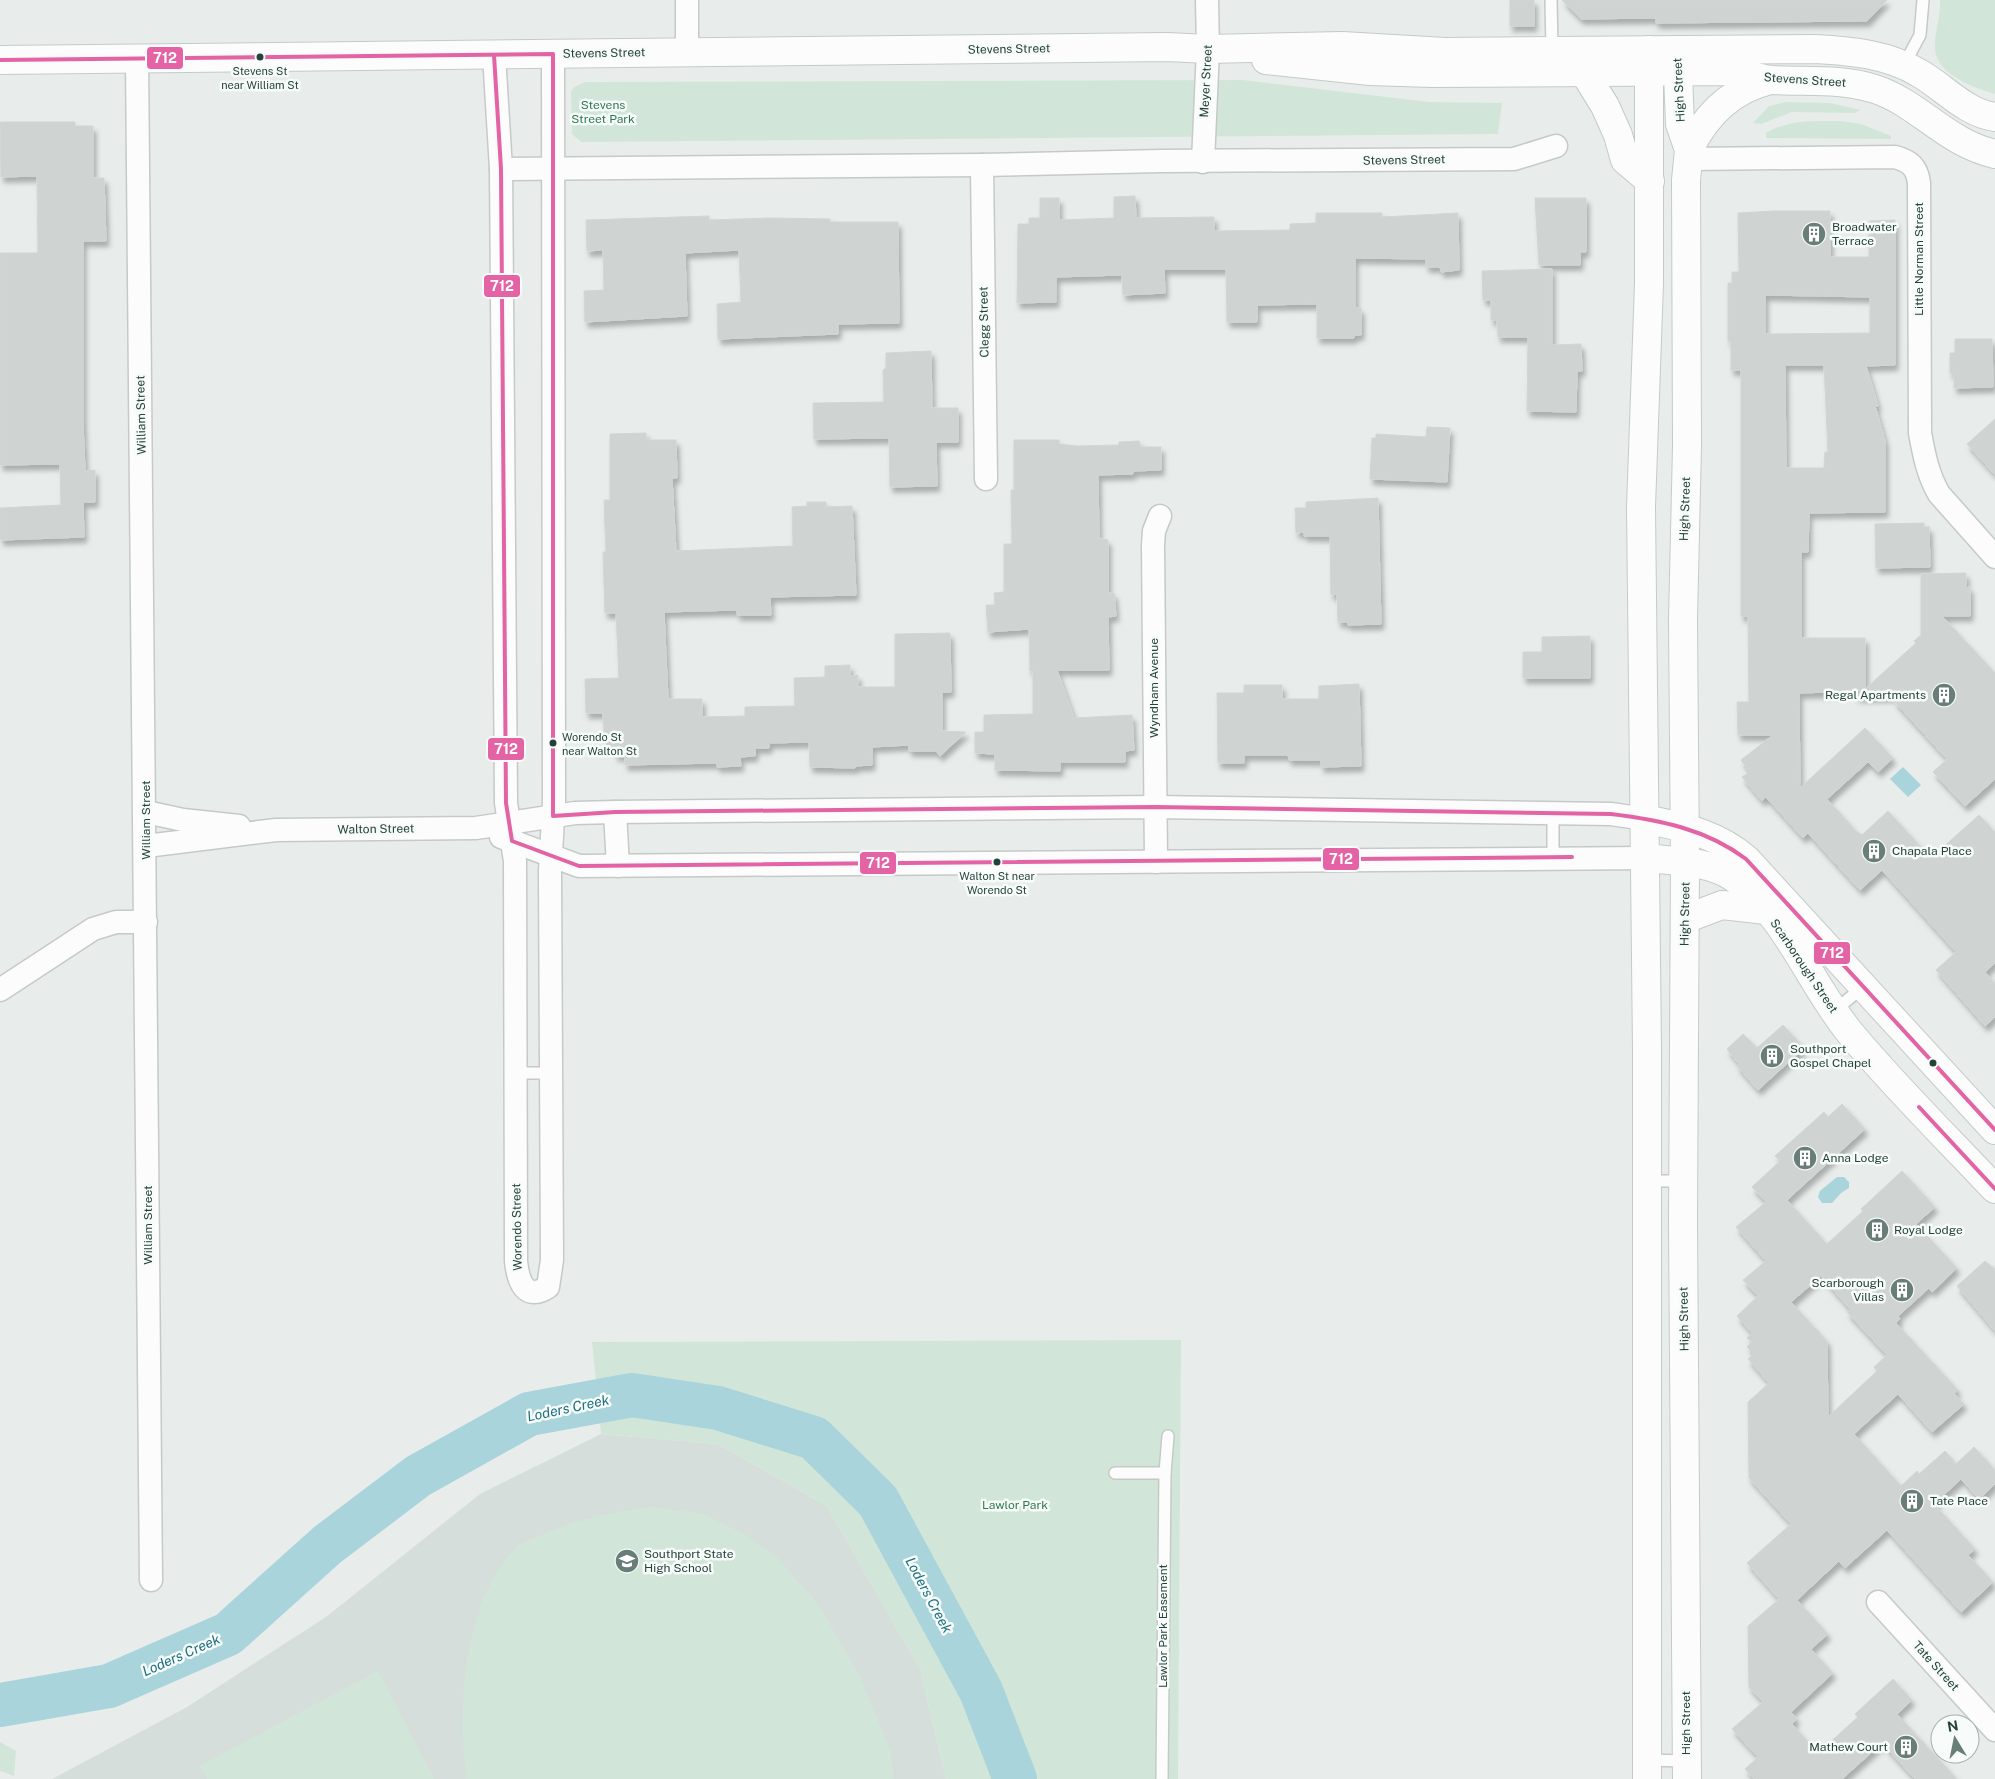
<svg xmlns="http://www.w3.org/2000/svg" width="1995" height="1779" viewBox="0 0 1995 1779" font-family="'Public Sans',sans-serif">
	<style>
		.built { fill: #d6dedb }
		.green { fill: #d1e6d8 }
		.water { fill: #a9d4db }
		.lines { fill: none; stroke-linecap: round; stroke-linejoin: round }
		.river { stroke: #a9d4db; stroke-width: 44 }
		.building { fill: #cfd4d2; stroke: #d1d6d4; fill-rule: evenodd; filter: url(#shadow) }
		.service-casing { stroke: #c5cac8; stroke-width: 14 }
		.minor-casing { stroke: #c5cac8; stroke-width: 25 }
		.secondary-casing { stroke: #c3cbc8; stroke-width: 30 }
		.service { stroke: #fcfcfc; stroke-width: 11 }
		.minor { stroke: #fcfcfc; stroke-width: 22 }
		.secondary { stroke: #fcfcfc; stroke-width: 28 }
		.bus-1-casing { stroke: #f7fbf9; stroke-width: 8 }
		.bus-1 { stroke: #e463a4; stroke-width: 4 }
		.bus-dot { fill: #24423a; stroke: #f7fbf9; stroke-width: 2 }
		.labels { text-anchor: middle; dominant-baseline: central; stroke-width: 5; stroke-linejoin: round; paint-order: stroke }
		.bus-label { font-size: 11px; fill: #24423a; stroke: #f7fbf9 }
		.street-label { font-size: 12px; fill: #24423a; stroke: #f7fbf9 }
		.park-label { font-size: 12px; fill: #2d7a4b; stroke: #f7fbf9 }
		.poi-label { font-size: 12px; fill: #24423a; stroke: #f7fbf9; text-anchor: start }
		.water-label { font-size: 14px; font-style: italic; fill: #1c6f80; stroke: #f7fbf9 }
		.line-badge { stroke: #f7fbf9; stroke-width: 2 }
		.badge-label { font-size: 14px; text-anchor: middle; font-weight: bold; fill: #fff }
	</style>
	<defs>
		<filter id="shadow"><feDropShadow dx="3" dy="5.5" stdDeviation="2.5" flood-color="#0004"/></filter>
	</defs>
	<rect width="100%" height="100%" fill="#e8edeb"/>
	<path class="built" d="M601 1434 718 1444 827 1506 920 1669 946 1779H52L187 1707 326 1617 480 1494Z"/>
	<g class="green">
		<path d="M1940 0H1995V94C1972 87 1931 73 1935 42 1936 27 1941 16 1940 0Z"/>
		<path d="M1243 80 1429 102 1502 103 1498 134 581 142 572 134 571 92 574 87 585 82Z"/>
		<path d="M1786 102 1830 103 1860 110 1855 113 1792 112 1761 124 1753 123 1769 106Z"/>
		<path d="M1841 121 1861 124 1891 136V139L1766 138V133C1789 119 1815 121 1841 121Z"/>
		<path d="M1181 1340 1178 1779H946L920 1669 827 1506 718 1444 601 1434 592 1342Z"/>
		<path d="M653 1507 703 1514 746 1535 777 1558 818 1604 860 1677 891 1752 893 1779H467C456 1712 464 1593 519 1546 525 1541 533 1539 540 1536 578 1518 612 1512 653 1507Z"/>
		<path d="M378 1671 434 1779H207L200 1766Z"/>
		<path d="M0 1742 16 1751 14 1776 0 1771Z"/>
	</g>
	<g class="water">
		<path d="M1903 767 1921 785 1908 797 1890 779Z"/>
		<path d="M1837 1177H1844L1849 1182V1188L1841 1193 1832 1203H1822L1818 1197 1820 1191Z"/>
	</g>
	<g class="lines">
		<path class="river" d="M0 1705 109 1686 228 1634 327 1545 418 1476 529 1414 632 1395 718 1408 814 1438 878 1501 981 1691 1015 1779"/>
	</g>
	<g class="building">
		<rect x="1510" y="0" width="24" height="26"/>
		<path d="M1562 0H1887L1867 21 1656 23V18L1581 19Z"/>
		<path d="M0 122H75V126H93V178H104L106 241H83V424L85 471 95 470V502H83L84 537 1 540 0 537V508L61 505 60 464 0 465V253H38L37 176 1 177Z"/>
		<path d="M1135 196 1136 218 1214 217V231L1290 230V224L1316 223V213H1382V217L1458 213 1459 270 1441 272 1440 267H1426V259L1355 258V308H1361V335H1354V338H1317V304L1257 305V322H1227L1226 269H1164L1165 293 1123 295 1122 275 1056 277V302L1017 303 1018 224H1029V218H1040V198H1059V220L1114 218V197Z"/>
		<path d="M1535 198H1586V252H1580V265H1539Z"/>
		<path d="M1772 211H1830V257H1869V221L1895 220V365L1866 366 1878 406H1875L1885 441V512L1809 513 1808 552H1801V638H1865V689L1916 643 1914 641 1921 635V574L1966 573V588L1970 587V616H1942L1995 673V779L1965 806 1933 772 1947 759 1894 701 1900 696 1855 697 1862 691 1799 693 1800 788 1865 728 1893 758 1878 772 1868 762 1827 799 1856 831 1862 835 1888 811 1931 858 1979 815 1995 832V963L1985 972 1995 983V1017L1985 1026 1936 970 1956 952 1882 870 1860 890 1808 833 1803 838 1766 797 1762 801 1742 777 1750 772 1741 760 1773 735H1738L1737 702H1749L1748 616H1741V370H1731V340L1728 341V283H1732V272H1739L1738 213ZM1765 295 1870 297V333L1765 334ZM1785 365H1824L1828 452H1825L1824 468H1786Z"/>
		<path d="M709 216V220L770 218 830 219V222H898L899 323 838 324V334L718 339 717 304 741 302 739 250 685 253 687 316 585 322 584 291 604 290 603 250 587 251 586 220Z"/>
		<path d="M1552 269V345L1581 344 1582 371H1577L1576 412 1527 411 1528 337H1498L1497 320H1491V300H1483L1482 271Z"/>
		<path d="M1955 339H1992L1993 387 1954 388V373H1950V353H1955Z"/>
		<path d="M931 351 932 408H958V442H936L937 486 890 487 889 438 814 439 813 403 884 402 883 370 886 368V353Z"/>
		<path d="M1995 419V475L1967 444Z"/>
		<path d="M1427 427 1450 428 1447 482 1370 479 1372 438H1376V434L1426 437Z"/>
		<path d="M646 433V440H676L677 478H672L676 551 793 546 792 507 807 506V502H826V507L852 506 856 595 770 597 771 615H737V610L664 612 668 699H702V717L745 716V707L795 706 794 678 825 677V666L850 665V676L858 675V687H895V634L950 633 951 692H942V731L966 732 940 756 936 751H909V745L872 747V765L855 766V768L810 767 809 742 769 743V748H755V756L740 757 741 766 717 767V763L625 765V755L615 756V746H605L603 713H586L585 679 619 678 616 613H605L603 552H606L604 500H610V434Z"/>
		<path d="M1014 440H1059V444L1077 446 1119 445V442L1139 441 1141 447H1161V470L1133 471V474L1098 475 1099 538 1108 540V593H1114L1116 616 1108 617 1109 670H1057L1074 718 1132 715 1134 750 1125 751V762H1060V771L995 770V754L975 753V732H984V715L1033 714V671H1030L1029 629 988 632 986 605H995L994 593 1004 592V544H1012L1011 490H1014Z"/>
		<path d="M1378 498 1381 624 1348 625 1347 622H1338L1337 594 1331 595 1330 536H1304V532L1296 533 1295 508H1306V502Z"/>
		<path d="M1924 523V527H1929L1930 567 1876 568 1875 524Z"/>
		<path d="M1590 636V678H1523V652H1542V637Z"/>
		<path d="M1359 684 1361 766 1321 767V760H1289L1288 755H1244V763H1218L1217 693H1244V685H1282V699H1319V686Z"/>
		<path d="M1783 1025 1804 1048 1758 1090 1737 1066 1739 1064 1727 1049 1743 1034 1757 1048Z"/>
		<path d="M1842 1104 1865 1129 1787 1200 1827 1244 1863 1211 1861 1209 1902 1171 1935 1207 1916 1224 1957 1268 1932 1292 1929 1288 1898 1316 1900 1319 1896 1323 1958 1390 1954 1393 1964 1404 1932 1432 1898 1394 1854 1434 1901 1486 1917 1471 1919 1474 1945 1451 1956 1464 1974 1447 1995 1470V1484L1979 1499 1961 1479 1934 1504 1975 1549 1968 1555 1993 1582 1961 1612 1887 1530 1845 1568 1839 1561 1797 1600 1828 1634 1811 1649 1833 1673 1791 1712 1797 1719 1792 1724 1818 1753 1858 1717 1855 1714 1893 1679 1912 1700 1897 1714 1957 1779H1915L1882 1743 1842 1779H1754L1745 1769 1758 1757 1732 1729 1763 1702 1749 1687 1748 1626 1779 1599 1747 1563 1791 1524 1749 1478 1748 1402 1769 1383 1748 1359 1754 1354 1747 1347 1752 1342 1747 1338 1752 1333 1737 1316 1758 1296 1743 1280 1766 1261 1736 1227 1766 1202 1752 1187 1780 1161 1775 1156 1824 1112 1828 1117ZM1821 1276 1850 1309 1847 1312 1887 1355 1874 1367 1877 1371 1828 1417 1827 1341 1791 1302Z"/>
		<path d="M1985 1261 1995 1269V1331L1957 1286Z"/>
	</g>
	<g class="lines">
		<g class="service-casing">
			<g id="service">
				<path d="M1551 0 1552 50"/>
				<path d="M1904 65 1920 35 1923 0"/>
				<path d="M1553 858V814"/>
				<path d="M1834 1011 1863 987"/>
				<path d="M516 1073H551"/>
				<path d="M1647 1181H1683"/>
				<path d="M1115 1473H1165L1162 1779"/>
				<path d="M1165 1473 1168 1436"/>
				<path d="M1647 1760 1686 1761"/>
			</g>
		</g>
		<g class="minor-casing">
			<g id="minor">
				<path d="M687 0V52"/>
				<path d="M494 55 501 169 506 803 515 861 516 1261C518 1281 525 1302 548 1287L552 1260 550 871 554 801 553 54"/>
				<path d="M137 59 151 1580"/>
				<path d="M1688 159 1895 157C1910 161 1917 167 1919 183L1920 433C1924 455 1928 475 1939 494L1995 557"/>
				<path d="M1203 162 1208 49 1207 0"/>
				<path d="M982 165 986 479"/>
				<path d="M501 169 982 165 1161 161 1514 159 1556 146"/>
				<path d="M146 812 183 820 239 826"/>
				<path d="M615 812 618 866"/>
				<path d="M501 837 579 866 1645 858"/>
				<path d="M146 846 276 830 476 828 575 813 615 812 1155 807 1611 814 1645 819"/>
				<path d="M1156 862 1153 545 1154 531 1160 516"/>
				<path d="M0 990 93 929 116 922H146"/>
				<path d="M1878 1602 1995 1730"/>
			</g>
		</g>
		<g class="secondary-casing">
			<g id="secondary">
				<path d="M1677 50 1680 124 1689 150 1686 180 1687 446 1683 620 1685 862 1683 1221 1687 1779"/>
				<path d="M0 60 1167 47 1208 49 1342 46 1445 52 1815 49C1852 51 1887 54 1919 73 1944 87 1965 113 1995 117"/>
				<path d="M1266 60 1370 71 1432 73 1735 71C1747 74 1760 79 1772 80 1807 82 1840 78 1875 89 1920 104 1946 143 1995 154"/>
				<path d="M1584 72 1605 106 1618 135 1625 160 1650 181"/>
				<path d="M1689 150C1706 114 1733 89 1771 80"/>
				<path d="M1645 819C1682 827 1716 833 1746 859L1995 1130"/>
				<path d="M1645 858C1674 861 1709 861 1733 877 1786 914 1811 986 1851 1034 1896 1088 1947 1138 1995 1189"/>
				<path d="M1685 919 1722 905 1766 910"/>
				<path d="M1647 1779V1049L1641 507 1649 283V50"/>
			</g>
		</g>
		<use href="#service" class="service"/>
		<use href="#minor" class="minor"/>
		<use href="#secondary" class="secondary"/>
		<g class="bus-1-casing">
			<g id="bus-1">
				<path d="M494 55 501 169 506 803 512 841 579 866 1572 857"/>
				<path d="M0 60 553 54V816L615 812 1155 807 1611 814C1660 820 1706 829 1746 859L1995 1130"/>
				<path d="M1919 1107 1995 1189"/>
			</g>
		</g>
		<use href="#bus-1" class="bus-1"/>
	</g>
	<defs>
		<g id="building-disc" transform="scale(1.25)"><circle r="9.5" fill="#697e78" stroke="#f7fbf9"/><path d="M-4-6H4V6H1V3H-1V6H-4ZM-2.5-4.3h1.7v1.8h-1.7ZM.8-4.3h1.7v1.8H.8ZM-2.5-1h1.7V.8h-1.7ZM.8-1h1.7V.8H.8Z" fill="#fff"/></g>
		<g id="school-disc" transform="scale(1.25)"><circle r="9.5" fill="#697e78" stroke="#f7fbf9"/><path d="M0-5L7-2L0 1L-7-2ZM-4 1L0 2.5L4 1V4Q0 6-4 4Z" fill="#fff"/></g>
	</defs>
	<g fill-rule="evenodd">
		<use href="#building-disc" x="1814" y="234"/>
		<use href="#building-disc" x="1944" y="695"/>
		<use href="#building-disc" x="1874" y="851"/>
		<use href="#building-disc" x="1772" y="1056"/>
		<use href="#building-disc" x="1805" y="1158"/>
		<use href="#building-disc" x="1877" y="1230"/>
		<use href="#building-disc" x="1902" y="1290"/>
		<use href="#building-disc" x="1912" y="1501"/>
		<use href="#school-disc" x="627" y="1561"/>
		<use href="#building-disc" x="1906" y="1747"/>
	</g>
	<g class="bus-dot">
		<circle cx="260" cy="57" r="4.5"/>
		<circle cx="553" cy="743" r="4.5"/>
		<circle cx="997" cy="862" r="4.5"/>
		<circle cx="1933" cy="1063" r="4.5"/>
	</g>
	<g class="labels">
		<g class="bus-label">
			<text x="260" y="71">Stevens St<tspan x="260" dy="14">near William St</tspan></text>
			<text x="562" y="737" text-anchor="start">Worendo St<tspan x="562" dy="14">near Walton St</tspan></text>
			<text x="997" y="876">Walton St near<tspan x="997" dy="14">Worendo St</tspan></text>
		</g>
		<g class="street-label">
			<text transform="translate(1009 49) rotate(-1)">Stevens Street</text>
			<text transform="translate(604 53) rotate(-1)">Stevens Street</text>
			<text transform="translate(1805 80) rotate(4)">Stevens Street</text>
			<text transform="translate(1206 81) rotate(-87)">Meyer Street</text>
			<text transform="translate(1679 90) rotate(-93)">High Street</text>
			<text transform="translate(1404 160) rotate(-1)">Stevens Street</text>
			<text transform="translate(1919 259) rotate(-90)">Little Norman Street</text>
			<text transform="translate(984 322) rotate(-91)">Clegg Street</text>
			<text transform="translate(141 415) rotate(-91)">William Street</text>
			<text transform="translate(1685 509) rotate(-88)">High Street</text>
			<text transform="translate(1154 688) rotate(-90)">Wyndham Avenue</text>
			<text transform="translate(146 820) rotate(-90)">William Street</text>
			<text transform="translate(376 829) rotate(-1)">Walton Street</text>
			<text transform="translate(1685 914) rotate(-89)">High Street</text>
			<text transform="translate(1804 966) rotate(56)">Scarborough Street</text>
			<text transform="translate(148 1225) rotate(-90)">William Street</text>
			<text transform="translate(517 1227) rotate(-91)">Worendo Street</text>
			<text transform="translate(1684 1319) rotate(-91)">High Street</text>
			<text transform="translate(1163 1626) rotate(-90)">Lawlor Park Easement</text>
			<text transform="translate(1936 1666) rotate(48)">Tate Street</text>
			<text transform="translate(1686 1723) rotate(-90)">High Street</text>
		</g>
		<g class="park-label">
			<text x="603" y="105">Stevens<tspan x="603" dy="14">Street Park</tspan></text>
			<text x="1015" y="1505">Lawlor Park</text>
		</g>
		<g class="poi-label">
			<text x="1832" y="227">Broadwater<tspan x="1832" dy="14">Terrace</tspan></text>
			<text x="1926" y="695" text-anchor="end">Regal Apartments</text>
			<text x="1892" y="851">Chapala Place</text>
			<text x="1790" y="1049">Southport<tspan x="1790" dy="14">Gospel Chapel</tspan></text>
			<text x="1822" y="1158">Anna Lodge</text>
			<text x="1894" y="1230">Royal Lodge</text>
			<text x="1884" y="1283" text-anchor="end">Scarborough<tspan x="1884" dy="14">Villas</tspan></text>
			<text x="1930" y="1501">Tate Place</text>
			<text x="644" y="1554">Southport State<tspan x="644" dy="14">High School</tspan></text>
			<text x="1888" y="1747" text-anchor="end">Mathew Court</text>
		</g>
		<g class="water-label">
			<text transform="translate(568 1408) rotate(-12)">Loders Creek</text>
			<text transform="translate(929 1595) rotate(62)">Loders Creek</text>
			<text transform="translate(181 1655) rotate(-24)">Loders Creek</text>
		</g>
	</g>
	<g class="line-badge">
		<rect x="146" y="46" width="38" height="24" rx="5" fill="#e463a4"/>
		<rect x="483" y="274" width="38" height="24" rx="5" fill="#e463a4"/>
		<rect x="487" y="737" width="38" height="24" rx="5" fill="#e463a4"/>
		<rect x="1322" y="847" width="38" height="24" rx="5" fill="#e463a4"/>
		<rect x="859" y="851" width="38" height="24" rx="5" fill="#e463a4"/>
		<rect x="1813" y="941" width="38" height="24" rx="5" fill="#e463a4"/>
	</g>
	<g class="badge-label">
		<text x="165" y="63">712</text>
		<text x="502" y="291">712</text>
		<text x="506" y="754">712</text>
		<text x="1341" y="864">712</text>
		<text x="878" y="868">712</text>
		<text x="1832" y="958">712</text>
	</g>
	<g transform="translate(1955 1739) rotate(350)"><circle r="24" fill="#f7fbf9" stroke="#a3b1ad"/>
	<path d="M0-4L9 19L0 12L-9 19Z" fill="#697e78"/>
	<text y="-8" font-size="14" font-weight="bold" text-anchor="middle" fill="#24423a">N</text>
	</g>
</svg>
